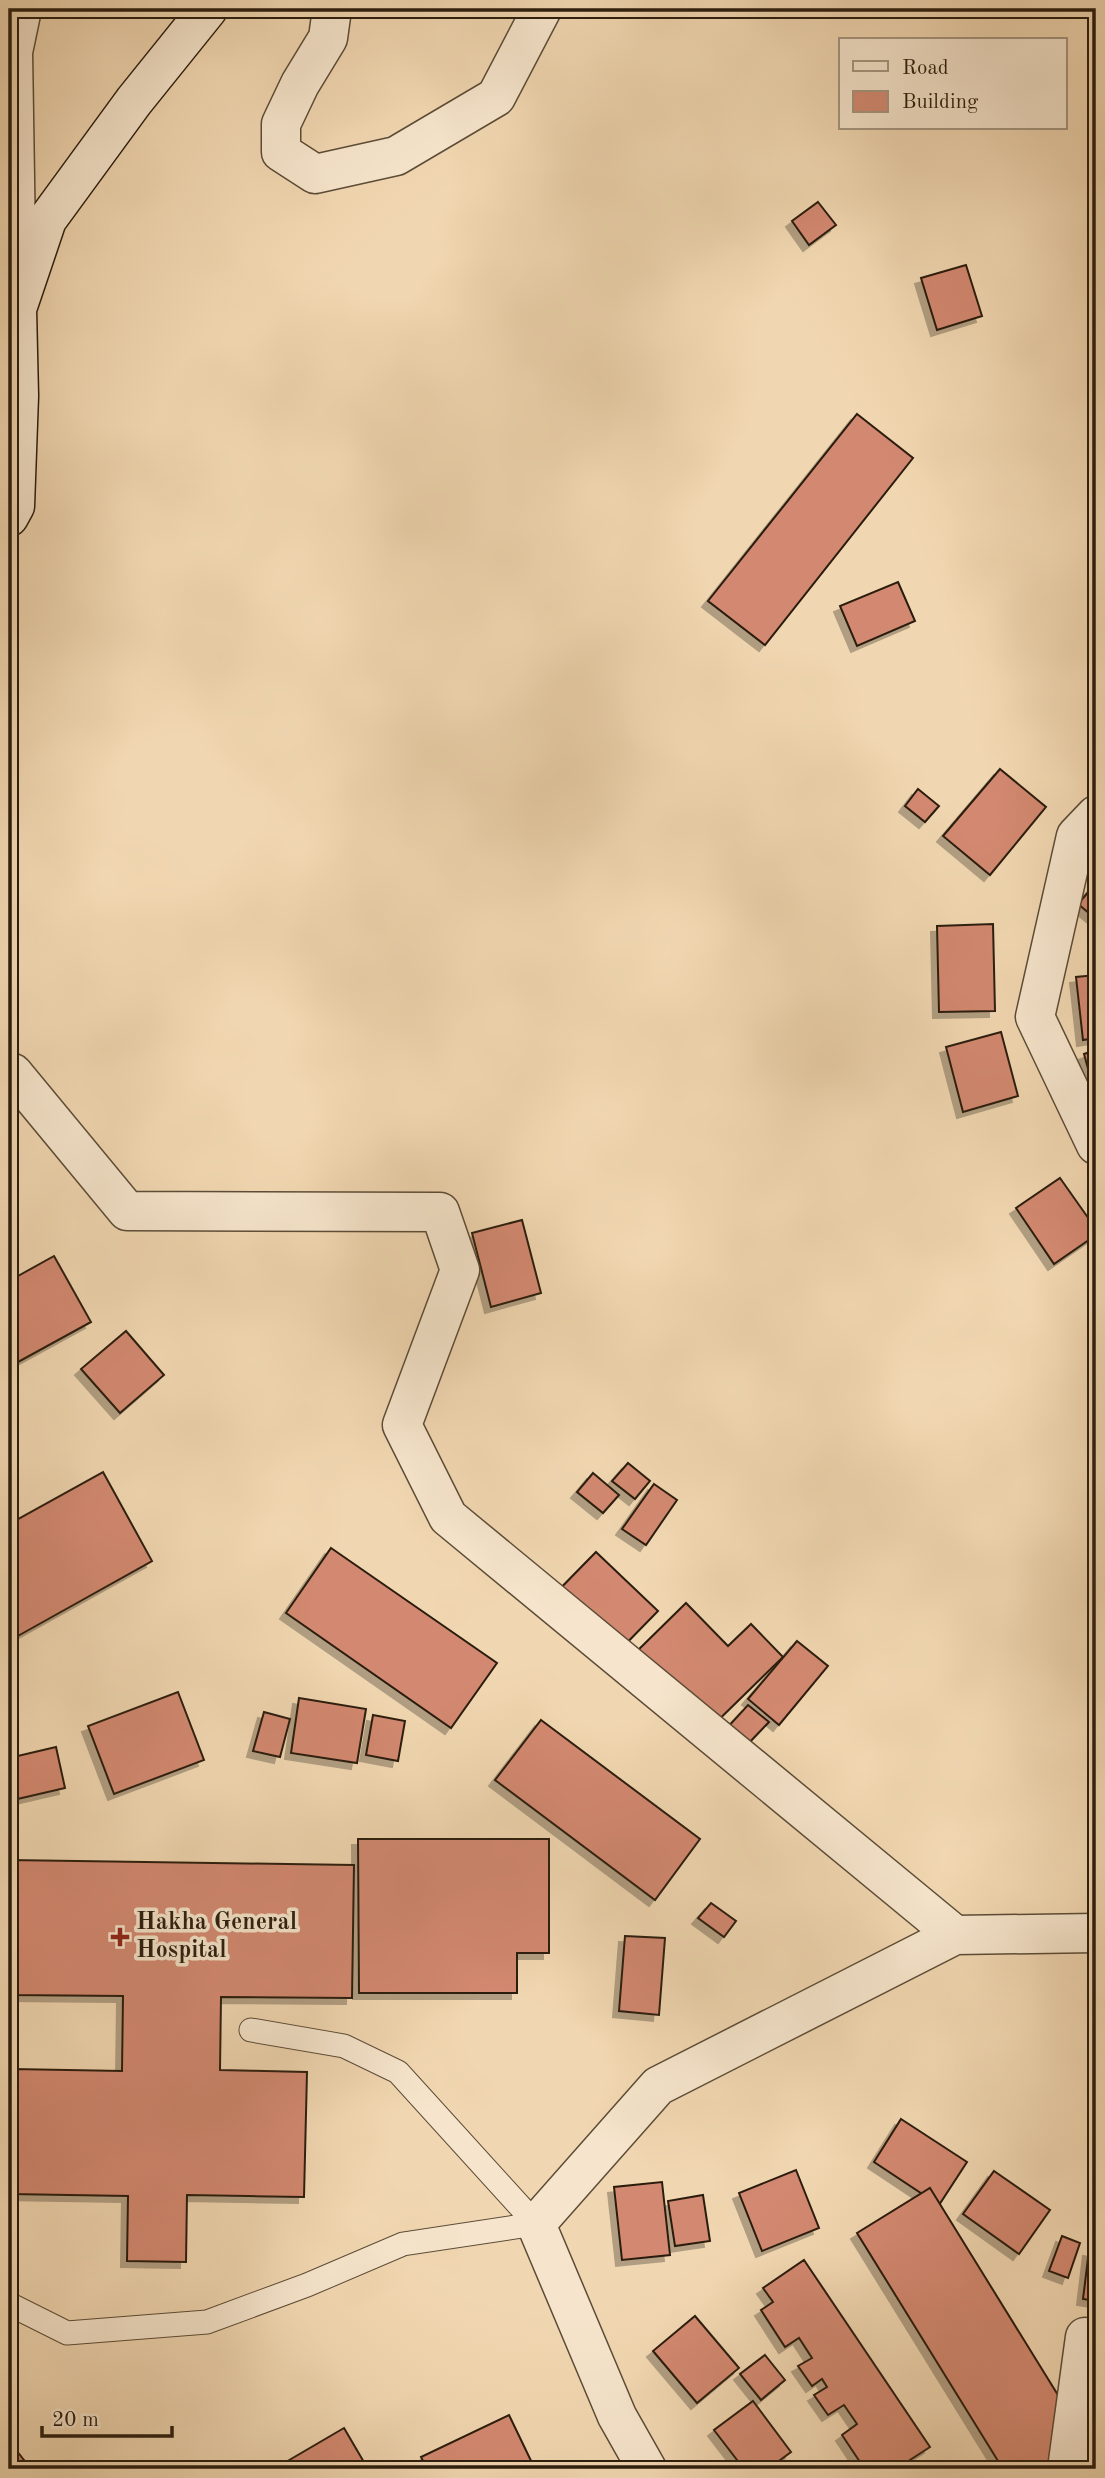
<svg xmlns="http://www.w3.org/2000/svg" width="1105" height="2478" viewBox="0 0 1105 2478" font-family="'Old Standard TT',serif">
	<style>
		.building { fill: #d38971; stroke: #2b1d0e; stroke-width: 2; filter: url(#shadow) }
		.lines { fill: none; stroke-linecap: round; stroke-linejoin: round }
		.lane-casing { stroke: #5c4c37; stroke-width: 25 }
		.street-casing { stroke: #5c4c37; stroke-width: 41 }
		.secondary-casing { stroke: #2b1d0e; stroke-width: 41 }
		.lane { stroke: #f6e5cc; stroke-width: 23 }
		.street { stroke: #f6e5cc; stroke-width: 38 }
		.secondary { stroke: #f6e5cc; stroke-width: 38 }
		.poi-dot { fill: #8f2418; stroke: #f6e5cc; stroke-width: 2.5 }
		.labels { text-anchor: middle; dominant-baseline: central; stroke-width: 7; stroke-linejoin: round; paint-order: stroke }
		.poi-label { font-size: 24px; font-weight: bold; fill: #2b1d0e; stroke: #f6e5cc; text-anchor: start }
	</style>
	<defs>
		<filter id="shadow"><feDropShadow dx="-6" dy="6" stdDeviation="0" flood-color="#0004"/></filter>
	</defs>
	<rect width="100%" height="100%" fill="#f1d7b1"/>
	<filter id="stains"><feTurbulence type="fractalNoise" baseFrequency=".00286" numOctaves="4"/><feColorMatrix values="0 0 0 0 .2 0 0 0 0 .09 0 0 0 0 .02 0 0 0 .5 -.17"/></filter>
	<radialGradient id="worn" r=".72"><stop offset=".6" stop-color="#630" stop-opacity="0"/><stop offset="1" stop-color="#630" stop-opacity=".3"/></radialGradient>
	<g class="building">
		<path d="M818 202 836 225 809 245 792 221Z"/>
		<path d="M966 265 982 316 937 330 921 278Z"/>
		<path d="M857 414 913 458 765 645 708 601Z"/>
		<path d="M898 582 915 621 857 646 840 606Z"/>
		<path d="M1000 769 1046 807 990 875 943 836Z"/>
		<path d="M918 789 939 806 925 822 905 806Z"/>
		<path d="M1096 883V919L1078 904Z"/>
		<path d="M993 924 995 1011 939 1012 937 926Z"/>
		<path d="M1096 975V1038L1083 1040 1076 977Z"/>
		<path d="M1001 1032 1018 1096 963 1112 946 1047Z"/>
		<path d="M1096 1050V1098L1084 1054Z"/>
		<path d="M1060 1178 1096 1229V1235L1054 1264 1016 1208Z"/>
		<path d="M522 1220 541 1293 491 1307 472 1233Z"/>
		<path d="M54 1256 91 1322 9 1367V1281Z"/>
		<path d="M126 1331 164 1375 120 1413 81 1369Z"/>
		<path d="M628 1463 650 1481 635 1499 612 1481Z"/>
		<path d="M103 1472 152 1561 16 1637 9 1625V1524Z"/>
		<path d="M593 1473 619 1495 603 1513 577 1492Z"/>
		<path d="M654 1484 677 1500 646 1545 622 1529Z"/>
		<path d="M331 1548 497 1663 451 1728 286 1613Z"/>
		<path d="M596 1552 658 1611 609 1661 547 1602Z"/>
		<path d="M686 1603 728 1646 751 1624 783 1657 703 1735 629 1659Z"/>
		<path d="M797 1641 828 1666 779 1725 748 1699Z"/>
		<path d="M178 1692 204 1760 114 1794 88 1726Z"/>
		<path d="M299 1698 366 1709 357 1763 291 1753Z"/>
		<path d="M748 1705 769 1722 745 1747 726 1729Z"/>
		<path d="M264 1712 290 1719 280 1757 253 1751Z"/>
		<path d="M373 1715 405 1721 398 1761 366 1755Z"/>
		<path d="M541 1720 700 1839 655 1900 495 1780Z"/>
		<path d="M56 1747 65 1788 9 1801V1758Z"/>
		<path d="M358 1839H549V1953H517V1993H359Z"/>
		<path d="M9 1860 354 1865 352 1998 221 1997 220 2070 307 2072 304 2197 187 2195 186 2262 127 2261 128 2196 10 2194 13 2069 122 2071 123 1996 9 1995Z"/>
		<path d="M711 1903 736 1921 724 1937 698 1918Z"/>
		<path d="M625 1936 665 1938 659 2015 619 2011Z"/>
		<path d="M901 2119 967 2162 939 2205 874 2162Z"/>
		<path d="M796 2170 819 2228 762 2251 739 2193Z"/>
		<path d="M994 2171 1050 2210 1019 2254 963 2214Z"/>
		<path d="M662 2182 670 2255 622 2260 614 2187Z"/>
		<path d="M930 2188 1095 2455 1071 2469H1003L857 2233Z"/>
		<path d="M703 2195 710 2241 675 2246 668 2201Z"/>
		<path d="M1062 2236 1080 2243 1068 2278 1049 2271Z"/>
		<path d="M1089 2250 1096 2251V2301L1083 2299Z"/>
		<path d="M804 2260 930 2447 896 2469H882L876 2461 864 2468 842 2435 857 2424 844 2405 828 2415 814 2395 827 2387 822 2379 812 2386 798 2366 812 2358 799 2338 785 2347 761 2310 773 2302 763 2288Z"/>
		<path d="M695 2316 739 2368 697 2403 653 2351Z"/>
		<path d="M765 2355 785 2380 761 2400 740 2374Z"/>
		<path d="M753 2401 791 2452 768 2469H744L714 2430Z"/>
		<path d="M509 2415 535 2469H427L421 2457Z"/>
		<path d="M344 2428 368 2469H274Z"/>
		<path d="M9 2441 31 2469H9Z"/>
	</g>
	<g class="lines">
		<g class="lane-casing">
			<g id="lane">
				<path d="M251 2030 344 2046 398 2072 536 2224"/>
				<path d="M9 2304 67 2333 207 2322 307 2285 403 2244 536 2224"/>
			</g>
		</g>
		<g class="street-casing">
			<g id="street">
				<path d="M332 9 328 38 300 84 281 124V152L315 174 396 156 496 97 542 9"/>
				<path d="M17 303 13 52 22 9"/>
				<path d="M1096 815 1076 836 1035 1017 1096 1145"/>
				<path d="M9 1074 13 1073 127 1211 440 1212 460 1270 402 1425 448 1517 955 1935"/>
				<path d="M647 2469 617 2416 536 2224 658 2086 955 1935 1096 1933"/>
				<path d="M1067 2469 1085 2337"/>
			</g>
		</g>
		<g class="secondary-casing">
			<path id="secondary" d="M9 517 15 506 19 396 17 309 47 220 134 101 208 9"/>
		</g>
		<use href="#lane" class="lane"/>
		<use href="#street" class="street"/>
		<use href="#secondary" class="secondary"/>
	</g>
	<path class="poi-dot" d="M116.5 1926.5h7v7h7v7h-7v7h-7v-7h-7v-7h7z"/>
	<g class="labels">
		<g class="poi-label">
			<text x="136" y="1923">Hakha General<tspan x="136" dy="28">Hospital</tspan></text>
		</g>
	</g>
	<rect width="1105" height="2478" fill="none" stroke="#f1d7b1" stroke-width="35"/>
	<rect x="10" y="10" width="1084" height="2457" fill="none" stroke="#2b1d0e" stroke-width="3.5"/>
	<rect x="18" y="18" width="1070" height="2443" fill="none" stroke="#2b1d0e" stroke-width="2"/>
	<rect x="839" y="38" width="228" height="91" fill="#f6e5cc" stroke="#a59580" stroke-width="2"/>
	<rect x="853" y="61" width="35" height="10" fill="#f6e5cc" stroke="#a59580" stroke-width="2"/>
	<text x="902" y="74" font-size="21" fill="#2b1d0e">Road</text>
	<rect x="853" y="91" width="35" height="21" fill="#d38971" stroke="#a59580" stroke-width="2"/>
	<text x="902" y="108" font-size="21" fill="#2b1d0e">Building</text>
	<path d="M42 2426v10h130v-10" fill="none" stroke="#2b1d0e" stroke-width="3.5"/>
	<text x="52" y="2426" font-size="21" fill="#2b1d0e" stroke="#f6e5cc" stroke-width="5" paint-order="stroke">20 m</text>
	<rect width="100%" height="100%" filter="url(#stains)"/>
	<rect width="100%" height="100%" fill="url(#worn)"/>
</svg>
